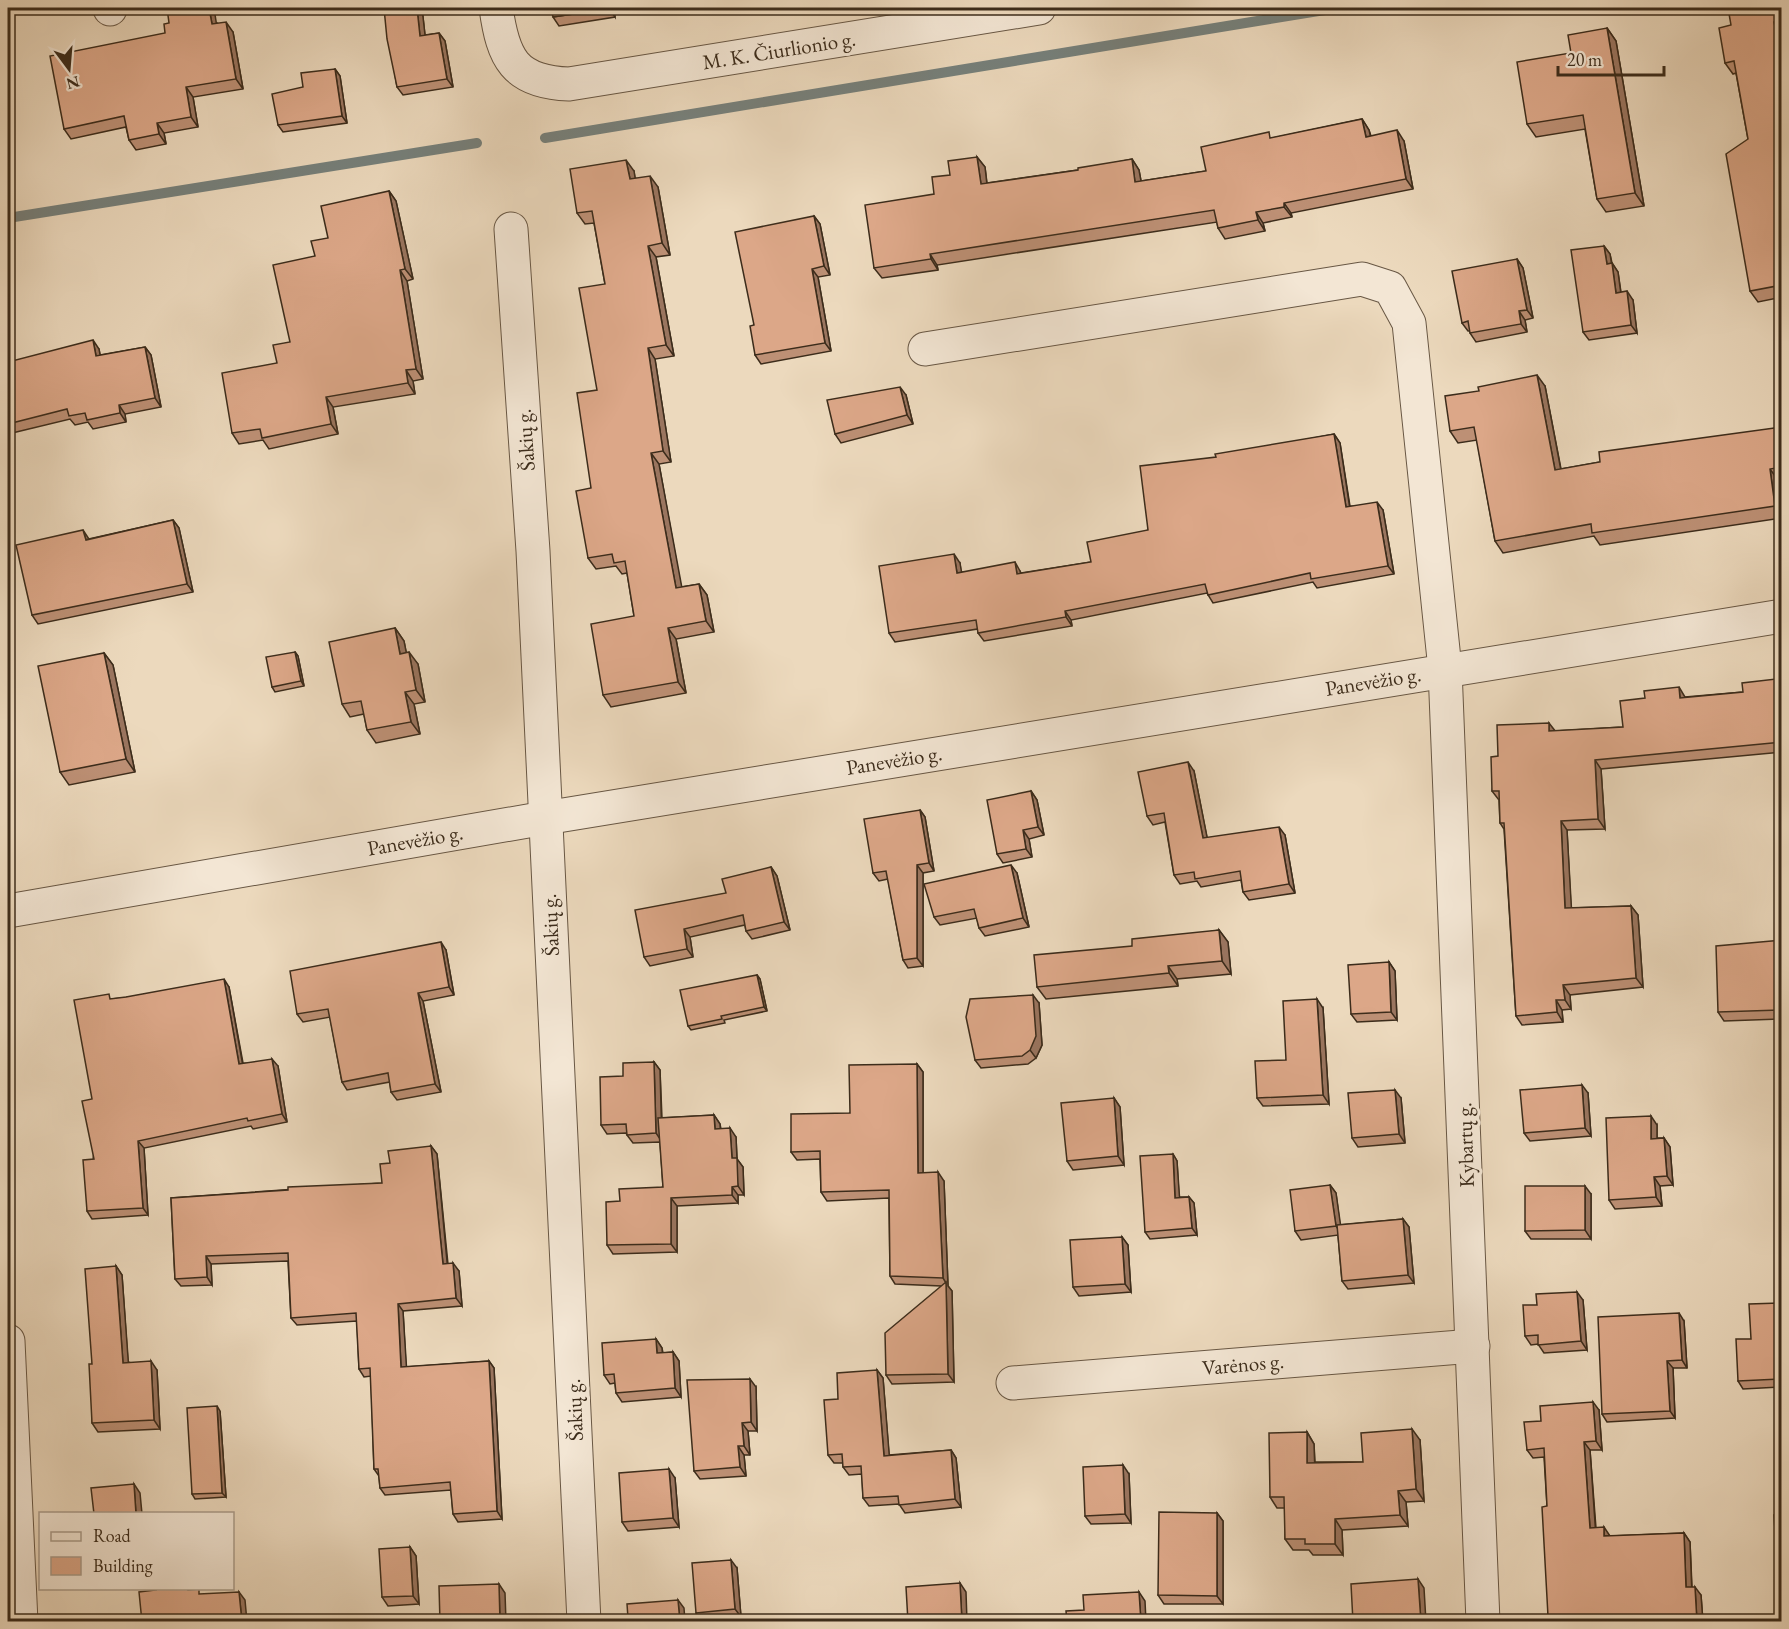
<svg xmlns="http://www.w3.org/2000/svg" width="1789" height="1629" viewBox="0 0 1789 1629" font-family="'EB Garamond',serif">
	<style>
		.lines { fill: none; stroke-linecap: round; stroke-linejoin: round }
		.stream { stroke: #76807b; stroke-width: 10 }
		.minor-casing { stroke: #685744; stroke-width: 35 }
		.minor { stroke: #f3e6d4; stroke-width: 33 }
		.wall { fill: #bd9075; stroke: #3c2c1b; stroke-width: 1.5 }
		.shaded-wall { fill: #9a755f; stroke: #3c2c1b; stroke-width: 1.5 }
		.building { fill: #dca788; stroke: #3c2c1b; stroke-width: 1.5 }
		.labels { text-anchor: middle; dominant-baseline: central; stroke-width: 6; stroke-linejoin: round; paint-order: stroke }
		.street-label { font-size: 21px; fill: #3c2c1b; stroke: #f3e6d4 }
	</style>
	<rect width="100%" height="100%" fill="#ecd9bd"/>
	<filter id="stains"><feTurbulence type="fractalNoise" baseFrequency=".00333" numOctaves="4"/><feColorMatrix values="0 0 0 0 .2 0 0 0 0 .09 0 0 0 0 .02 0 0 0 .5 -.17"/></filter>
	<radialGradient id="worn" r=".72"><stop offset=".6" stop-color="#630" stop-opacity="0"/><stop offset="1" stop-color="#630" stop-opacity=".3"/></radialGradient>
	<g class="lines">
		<g class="stream">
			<path d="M545 138 1337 8"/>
			<path d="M8 218 477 143"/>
		</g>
		<g class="minor-casing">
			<g id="minor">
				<path d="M110 8V9"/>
				<path d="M496 8C503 58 514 82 569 84L1039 8"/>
				<path d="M511 229 533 551 584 1622"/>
				<path d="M925 349 1362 279 1390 288 1409 323 1445 669 1483 1622"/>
				<path d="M8 911 545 818 1782 616"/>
				<path d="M8 1341 21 1622"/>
				<path d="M1013 1383 1473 1346"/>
			</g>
		</g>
		<use href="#minor" class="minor"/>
	</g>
	<g class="wall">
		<path d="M384 8H422L425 35 439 33 445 41 453 87 403 95 397 87Z"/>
		<path d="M614 8 615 17 559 26 553 17Z"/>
		<path d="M1782 8V297L1758 302 1750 291 1748 139 1736 73 1733 74 1725 63 1731 25Z"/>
		<path d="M217 23 233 32 243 89 193 97 198 127 164 133 166 144 136 150 129 140 126 127 71 139 64 129Z"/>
		<path d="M1607 28 1616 41 1644 206 1606 212 1597 199 1585 129 1536 137 1527 124 1571 53Z"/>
		<path d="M335 69 340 76 347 123 283 132 278 125 303 87Z"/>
		<path d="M1362 119 1369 130 1371 136 1404 141 1413 189 1291 213 1292 217 1263 223 1265 231 1225 239 1218 228 1217 222 937 265 938 270 882 278 874 268 950 175 977 157 985 167 987 183 1078 170 1132 159 1139 170 1141 181 1206 171 1273 138Z"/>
		<path d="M634 171 635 178 658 187 670 255 656 257 674 356 655 359 671 462 659 464 681 587 699 584 707 595 714 632 676 639 686 693 611 707 603 695 634 616 627 573 622 574 616 566 596 569 588 558 591 488 605 284 594 223 585 224 577 213Z"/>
		<path d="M389 191 396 201 413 279 407 281 423 379 413 381 415 394 333 407 338 434 269 449 263 440 239 444 232 433 290 342 315 256 328 238Z"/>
		<path d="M814 216 820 224 830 275 818 277 831 351 761 364 755 355 754 325Z"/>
		<path d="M1604 246 1610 254 1612 263 1618 272 1621 292 1633 300 1637 333 1589 340 1583 332Z"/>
		<path d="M1517 259 1523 268 1533 318 1525 320 1527 332 1476 342 1470 333V331H1468L1462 323Z"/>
		<path d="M145 347 151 355 161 407 125 414 126 422 93 429 88 422 75 425 70 419 8 434V362L99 349 100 355Z"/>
		<path d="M1545 386 1561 469 1600 462 1782 427V480H1778L1782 503V518L1600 545 1594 536 1503 553 1495 541 1477 440 1458 443 1450 431Z"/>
		<path d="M906 395 913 424 841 443 835 434Z"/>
		<path d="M1334 434 1340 443 1350 506 1383 510 1394 574 1317 588 1313 582 1213 603 1207 593 1071 620 1072 626 984 641 978 633V629L895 642 889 633 960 563 961 572 1020 571 1021 573 1091 562 1148 530 1216 457Z"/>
		<path d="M173 520 179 528 193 592 38 624 32 615 89 539Z"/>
		<path d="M395 628 404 641 406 652 418 664 425 702 414 704 420 734 376 743 367 730 364 714 350 717 342 704Z"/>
		<path d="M295 652 298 656 304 686 275 692 272 687Z"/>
		<path d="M104 653 113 665 135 772 69 785 60 772Z"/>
		<path d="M1776 679 1782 687V752L1601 769 1605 829 1567 830 1571 908 1631 906 1638 915 1643 987 1570 995 1571 1009 1562 1010 1563 1022 1522 1025 1516 1016 1504 829 1500 823 1499 800 1492 791 1498 756 1555 731 1623 727 1685 697 1743 692Z"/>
		<path d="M1194 771 1207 838 1285 835 1295 893 1249 900 1243 892 1241 880 1201 887 1197 881 1180 884 1174 875 1165 822 1153 825 1147 816Z"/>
		<path d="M1031 791 1037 800 1044 835 1029 839 1032 857 1003 863 997 854Z"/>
		<path d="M920 810 925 817 934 871 923 873V966L908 968 903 960 888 879 879 881 873 873Z"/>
		<path d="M771 867 777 876 790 930 752 939 746 931 745 925 690 937 693 957 650 966 644 957 726 893Z"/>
		<path d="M1017 873 1029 927 985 936 979 928 977 918 940 925 934 917Z"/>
		<path d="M1219 930 1228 942 1231 974 1177 979 1178 986 1046 999 1037 987 1132 946Z"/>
		<path d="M1782 940V1019L1724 1021 1718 1012Z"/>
		<path d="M446 950 454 995 423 1001 441 1092 397 1100 391 1092 390 1082 347 1090 342 1082 330 1017 303 1022 297 1014Z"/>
		<path d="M1389 962 1395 971 1397 1020 1357 1022 1351 1014Z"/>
		<path d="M757 975 760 979 767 1011 724 1020 725 1023 691 1030 688 1026Z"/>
		<path d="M229 987 243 1063 278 1066 287 1122 253 1129 251 1126 144 1148 148 1215 92 1219 87 1211 112 999Z"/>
		<path d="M1039 1003 1042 1045 1036 1058 1028 1064 981 1068 975 1060Z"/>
		<path d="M1323 1008 1329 1104 1263 1106 1257 1098 1286 1060Z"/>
		<path d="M654 1062 660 1070 662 1118 714 1115 720 1124 721 1129 736 1137 737 1159 743 1167 744 1195H738V1203L677 1206V1252L613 1254 607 1245 620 1201 663 1187 660 1142 633 1143 627 1135 626 1133 607 1134 601 1125 623 1076Z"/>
		<path d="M917 1064 923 1072V1173L944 1181 948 1286 952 1291 954 1382 892 1384 886 1375 941 1286 895 1284 890 1276 889 1198 827 1201 821 1192 820 1159 797 1160 791 1152 850 1113Z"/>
		<path d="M1588 1093 1591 1136 1530 1141 1524 1133Z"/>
		<path d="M1114 1098 1120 1107 1124 1165 1073 1170 1067 1161Z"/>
		<path d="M1401 1098 1405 1143 1358 1147 1352 1138Z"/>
		<path d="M1657 1125V1138H1664L1670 1147 1673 1185 1660 1186 1662 1206 1615 1209 1609 1200Z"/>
		<path d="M431 1146 437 1154 448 1264 459 1271 462 1306 403 1311 406 1367 489 1361 494 1368 502 1519 458 1522 453 1514 451 1490 385 1495 380 1488 379 1476 374 1469 371 1376 364 1377 359 1369 357 1321 297 1325 291 1318 288 1261 211 1264 212 1285 181 1286 175 1279 171 1198 382 1183 390 1163Z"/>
		<path d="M1173 1154 1177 1161 1179 1197H1189L1194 1203 1197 1235 1150 1239 1145 1232Z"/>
		<path d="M1330 1185 1336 1193 1340 1225 1403 1219 1409 1227 1414 1283 1348 1289 1342 1281 1338 1235 1301 1240 1295 1231Z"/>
		<path d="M1591 1194V1239H1531L1525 1231Z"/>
		<path d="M1122 1237 1128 1245 1131 1292 1079 1296 1073 1287Z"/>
		<path d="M116 1266 122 1275 128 1362 157 1370 160 1429 98 1432 92 1423V1364Z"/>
		<path d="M1583 1300 1587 1350 1544 1353 1538 1344 1531 1345 1525 1336 1537 1305Z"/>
		<path d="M1782 1303V1387L1743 1389 1738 1381Z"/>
		<path d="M1684 1321 1687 1368H1673L1675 1418 1607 1422 1602 1414Z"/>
		<path d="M656 1339 662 1348 663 1353 673 1352 679 1361 681 1397 622 1402 616 1393 615 1383 610 1384 604 1375Z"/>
		<path d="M877 1370 883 1378 889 1455 951 1450 956 1458 961 1507 905 1513 899 1504 869 1506 863 1498 862 1474 849 1475 843 1467V1463H834L828 1455 838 1399Z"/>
		<path d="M756 1387 757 1431H748L750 1455H744L746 1476 700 1479 694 1471Z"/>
		<path d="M1599 1410 1602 1450H1590L1596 1528 1610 1536 1684 1533 1690 1542 1692 1587 1701 1595 1703 1622H1545L1548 1616 1547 1506 1544 1457 1533 1458 1527 1450 1541 1421Z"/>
		<path d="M220 1411 226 1497 195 1499 192 1494Z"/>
		<path d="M1307 1432 1314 1444 1315 1462H1363L1420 1440 1424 1501 1406 1502 1408 1526 1342 1530 1343 1555H1313L1309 1550H1293L1285 1539V1508H1277L1270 1497Z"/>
		<path d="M1129 1474 1131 1523 1091 1524 1085 1516Z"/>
		<path d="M675 1478 679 1527 628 1531 622 1522Z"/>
		<path d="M1217 1513 1223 1521V1604H1164L1158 1595Z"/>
		<path d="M410 1547 416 1556 419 1604 388 1606 382 1597Z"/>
		<path d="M737 1568 741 1617 702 1621 696 1613Z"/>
	</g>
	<g class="shaded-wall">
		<path d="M209 8H214L218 34 212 24Z"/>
		<path d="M417 8H422L426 44 420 36Z"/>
		<path d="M609 8H614L615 17 609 9Z"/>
		<path d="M226 22 233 32 243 89 236 79Z"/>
		<path d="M1774 22 1782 32V61Z"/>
		<path d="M1607 28 1616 41 1644 206 1635 193Z"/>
		<path d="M439 33 445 41 453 87 447 79Z"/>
		<path d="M335 69 340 76 347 123 342 116Z"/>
		<path d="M186 87 193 97 198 127 191 117Z"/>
		<path d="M1362 119 1369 130 1373 147 1366 137Z"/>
		<path d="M157 123 164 133 166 144 159 134Z"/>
		<path d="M1397 130 1404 141 1413 189 1406 179Z"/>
		<path d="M977 157 985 167 988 194 981 184Z"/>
		<path d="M1132 159 1139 170 1143 192 1135 182Z"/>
		<path d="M626 160 634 171 637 190 630 179Z"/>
		<path d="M650 176 658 187 670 255 662 243Z"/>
		<path d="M389 191 396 201 413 279 405 269Z"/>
		<path d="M1284 203 1291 213 1292 217 1284 207Z"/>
		<path d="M1256 212 1263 223 1265 231 1258 220Z"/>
		<path d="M814 216 820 224 830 275 824 266Z"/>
		<path d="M648 246 656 257 674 356 666 345Z"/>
		<path d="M1604 246 1610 254 1613 273 1607 264Z"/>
		<path d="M930 254 937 265 938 270 931 259Z"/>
		<path d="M1517 259 1523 268 1533 318 1527 310Z"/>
		<path d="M1612 263 1618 272 1622 302 1616 293Z"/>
		<path d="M812 269 818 277 831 351 825 343Z"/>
		<path d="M400 270 407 281 423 379 416 369Z"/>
		<path d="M1627 291 1633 300 1637 333 1631 325Z"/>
		<path d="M1519 311 1525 320 1527 332 1521 324Z"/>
		<path d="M93 340 99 349 102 365 96 356Z"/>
		<path d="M145 347 151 355 161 407 155 398Z"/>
		<path d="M648 348 655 359 671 462 663 451Z"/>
		<path d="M406 370 413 381 415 394 408 383Z"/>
		<path d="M1537 375 1545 386 1563 481 1555 470Z"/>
		<path d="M900 387 906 395 913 424 907 415Z"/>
		<path d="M326 397 333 407 338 434 331 424Z"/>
		<path d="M119 405 125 414 126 422 120 413Z"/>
		<path d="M1334 434 1340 443 1351 516 1346 507Z"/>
		<path d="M651 453 659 464 684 599 676 588Z"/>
		<path d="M1770 469 1778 480 1782 503V515L1775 506Z"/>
		<path d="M1377 502 1383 510 1394 574 1388 566Z"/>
		<path d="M173 520 179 528 193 592 187 584Z"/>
		<path d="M83 530 89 539 86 540Z"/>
		<path d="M954 554 960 563 963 581 957 573Z"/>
		<path d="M1015 562 1020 571 1023 582 1017 574Z"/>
		<path d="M699 584 707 595 714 632 706 621Z"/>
		<path d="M1065 611 1071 620 1072 626 1066 617Z"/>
		<path d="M395 628 404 641 409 666 400 654Z"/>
		<path d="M668 628 676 639 686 693 678 682Z"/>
		<path d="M295 652 298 656 304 686 301 681Z"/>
		<path d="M409 652 418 664 425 702 416 690Z"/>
		<path d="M104 653 113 665 135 772 126 759Z"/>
		<path d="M1776 679 1782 688H1777Z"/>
		<path d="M1679 687 1685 697 1686 707 1680 698Z"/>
		<path d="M405 692 414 704 420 734 411 722Z"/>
		<path d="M1549 723 1556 732 1549 731Z"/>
		<path d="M1595 760 1601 769 1605 829 1598 819Z"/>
		<path d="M1188 762 1194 771 1209 847 1203 838Z"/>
		<path d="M1031 791 1037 800 1044 835 1038 827Z"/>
		<path d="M920 810 925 817 934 871 929 863Z"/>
		<path d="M1561 821 1567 830 1572 918 1565 908Z"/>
		<path d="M1279 827 1285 835 1295 893 1289 884Z"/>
		<path d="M1023 830 1029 839 1032 857 1026 849Z"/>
		<path d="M917 865 923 873V966L917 958Z"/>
		<path d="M1011 865 1017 873 1029 927 1023 918Z"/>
		<path d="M771 867 777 876 790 930 784 922Z"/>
		<path d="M1631 906 1638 915 1643 987 1636 978Z"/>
		<path d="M684 929 690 937 693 957 687 949Z"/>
		<path d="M1219 930 1228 942 1231 974 1222 961Z"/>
		<path d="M441 942 446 950 454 995 449 987Z"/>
		<path d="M1389 962 1395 971 1397 1020 1391 1012Z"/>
		<path d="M1168 966 1177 979 1178 986 1169 973Z"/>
		<path d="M757 975 760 979 767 1011 764 1007Z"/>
		<path d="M224 979 229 987 244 1072 239 1064Z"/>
		<path d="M1563 985 1570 995 1571 1009 1565 1000Z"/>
		<path d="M418 993 423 1001 441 1092 435 1084Z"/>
		<path d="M1033 995 1039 1003 1042 1045 1036 1058 1030 1050Z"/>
		<path d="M1317 999 1323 1008 1329 1104 1323 1095Z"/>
		<path d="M1556 1000 1562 1010 1563 1022 1557 1012Z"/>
		<path d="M272 1059 278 1066 287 1122 282 1114Z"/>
		<path d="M654 1062 660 1070 662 1142 656 1133Z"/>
		<path d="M917 1064 923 1072V1181L918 1173Z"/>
		<path d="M1582 1085 1588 1093 1591 1136 1585 1128Z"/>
		<path d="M1395 1090 1401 1098 1405 1143 1399 1134Z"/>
		<path d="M1114 1098 1120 1107 1124 1165 1118 1156Z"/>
		<path d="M714 1115 720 1124 721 1138 715 1129Z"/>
		<path d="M1651 1116 1657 1125V1147L1651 1139Z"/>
		<path d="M730 1128 736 1137 737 1159 743 1167 744 1195 738 1186 732 1158Z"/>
		<path d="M1664 1138 1670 1147 1673 1185 1667 1176Z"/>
		<path d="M138 1141 144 1148 148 1215 143 1208Z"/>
		<path d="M431 1146 437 1154 448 1272 443 1264Z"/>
		<path d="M1173 1154 1177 1161 1180 1204 1175 1198Z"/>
		<path d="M938 1172 944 1181 948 1286 952 1291 954 1382 948 1374 946 1283 943 1278Z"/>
		<path d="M1654 1177 1660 1186 1662 1206 1656 1197Z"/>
		<path d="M1330 1185 1336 1193 1342 1235 1336 1226Z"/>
		<path d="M1585 1186 1591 1194V1239L1585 1230Z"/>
		<path d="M732 1187 738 1195V1203L732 1195Z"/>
		<path d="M1189 1197 1194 1203 1197 1235 1192 1228Z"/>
		<path d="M671 1198 677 1206V1252L671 1244Z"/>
		<path d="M1403 1219 1409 1227 1414 1283 1408 1275Z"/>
		<path d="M1122 1237 1128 1245 1131 1292 1125 1284Z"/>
		<path d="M206 1256 211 1264 212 1285 207 1277Z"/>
		<path d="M453 1263 459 1271 462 1306 456 1298Z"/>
		<path d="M116 1266 122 1275 129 1371 123 1363Z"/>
		<path d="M1577 1292 1583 1300 1587 1350 1581 1341Z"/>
		<path d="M398 1304 403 1311 407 1375 401 1367Z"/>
		<path d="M1679 1313 1684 1321 1687 1368 1682 1360Z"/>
		<path d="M656 1339 662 1348 663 1362 657 1353Z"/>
		<path d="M673 1352 679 1361 681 1397 675 1388Z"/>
		<path d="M151 1361 157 1370 160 1429 154 1420Z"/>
		<path d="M489 1361 494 1368 502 1519 497 1511Z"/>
		<path d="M1667 1361 1673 1368 1675 1418 1670 1411Z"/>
		<path d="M877 1370 883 1378 890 1464 884 1456Z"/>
		<path d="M750 1379 756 1387 757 1431 751 1422Z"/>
		<path d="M1593 1402 1599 1410 1602 1450 1596 1441Z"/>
		<path d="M217 1406 220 1411 226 1497 222 1493Z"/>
		<path d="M742 1423 748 1431 750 1455 744 1446Z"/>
		<path d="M1412 1429 1420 1440 1424 1501 1416 1489Z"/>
		<path d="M1307 1432 1314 1444 1315 1474 1307 1463Z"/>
		<path d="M1584 1442 1590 1450 1596 1537 1590 1528Z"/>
		<path d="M738 1446 744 1455 746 1476 740 1467Z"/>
		<path d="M951 1450 956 1458 961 1507 955 1499Z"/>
		<path d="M1123 1465 1129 1474 1131 1523 1125 1514Z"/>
		<path d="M669 1469 675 1478 679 1527 673 1518Z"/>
		<path d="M134 1484 140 1493 142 1514H136Z"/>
		<path d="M1398 1491 1406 1502 1408 1526 1400 1515Z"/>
		<path d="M1217 1513 1223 1521V1604L1217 1596Z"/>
		<path d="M1335 1519 1342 1530 1343 1555 1335 1544Z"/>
		<path d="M1604 1527 1610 1536H1604Z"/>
		<path d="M1684 1533 1690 1542 1692 1596 1686 1587Z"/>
		<path d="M410 1547 416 1556 419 1604 413 1596Z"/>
		<path d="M731 1560 737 1568 741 1617 735 1609Z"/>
		<path d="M1418 1579 1424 1588 1426 1622H1421Z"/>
		<path d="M960 1583 966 1592 967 1622H962Z"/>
		<path d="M499 1584 505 1593 506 1622H500Z"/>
		<path d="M1695 1587 1701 1595 1703 1622H1697Z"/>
		<path d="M239 1592 245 1600 247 1622H242Z"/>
		<path d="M1139 1592 1145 1601 1146 1622H1141Z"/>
		<path d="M678 1600 684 1608 685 1622H680Z"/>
	</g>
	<g class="building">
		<path d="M167 8H209L212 24 226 22 236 79 186 87 191 117 157 123 159 134 129 140 124 116 64 129 50 56 165 33 164 24 169 23Z"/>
		<path d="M384 8H417L420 36 439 33 447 79 397 87 387 39Z"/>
		<path d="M551 8H609V9L553 17Z"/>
		<path d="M1728 8H1782V20L1774 22 1782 61V285L1750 291 1726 154 1748 139 1734 61 1725 63 1719 28 1731 25Z"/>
		<path d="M1607 28 1635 193 1597 199 1583 115 1527 124 1517 62 1571 53 1568 35Z"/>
		<path d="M335 69 342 116 278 125 272 94 303 87 301 73Z"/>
		<path d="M1362 119 1366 137 1397 130 1406 179 1284 203V207L1256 212 1258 220 1218 228 1214 210 930 254 931 259 874 268 865 205 934 194 932 177 950 175 948 161 977 157 981 184 1078 170V168L1132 159 1135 182 1206 171 1201 147 1269 132 1270 138Z"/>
		<path d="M626 160 630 179 650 176 662 243 648 246 666 345 648 348 663 451 651 453 676 588 699 584 706 621 668 628 678 682 603 695 591 624 634 616 625 561 614 563 612 554 588 558 576 491 591 488 577 393 597 390 579 288 605 284 592 211 577 213 570 169Z"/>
		<path d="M389 191 405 269 400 270 416 369 406 370 408 383 326 397 331 424 262 438 260 429 232 433 222 373 277 363 273 345 290 342 273 265 315 256 311 241 328 238 321 206Z"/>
		<path d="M814 216 824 266 812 269 825 343 755 355 750 326 754 325 735 232Z"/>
		<path d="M1604 246 1607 264 1612 263 1616 293 1627 291 1631 325 1583 332 1571 250Z"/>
		<path d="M1517 259 1527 310 1519 311 1521 324 1470 333 1468 321 1462 323 1452 271Z"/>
		<path d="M93 340 96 356 145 347 155 398 119 405 120 413 87 420 85 413 69 416 67 409 8 424V362Z"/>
		<path d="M1782 364V406L1775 365Z"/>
		<path d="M1537 375 1555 470 1600 462 1599 452 1782 427V467L1770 469 1775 506 1592 533 1591 524 1495 541 1474 427 1450 431 1445 396 1479 391 1478 387Z"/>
		<path d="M900 387 907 415 835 434 827 400Z"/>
		<path d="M1334 434 1346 507 1377 502 1388 566 1311 579 1310 573 1208 595 1205 584 1065 611 1066 617 978 633 976 620 889 633 879 566 954 554 957 573 1015 562 1017 574 1091 562 1087 542 1148 530 1140 466 1216 457 1215 454Z"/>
		<path d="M173 520 187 584 32 615 16 545 83 530 86 540Z"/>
		<path d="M395 628 400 654 409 652 416 690 405 692 411 722 367 730 361 701 342 704 329 642Z"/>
		<path d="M295 652 301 681 272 687 266 657Z"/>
		<path d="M104 653 126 759 60 772 38 666Z"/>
		<path d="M1776 679 1777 688 1782 687V742L1595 760 1598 819 1561 821 1565 908 1631 906 1636 978 1563 985 1565 1000H1556L1557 1012 1516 1016 1504 823H1500L1499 791H1492L1491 757 1498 756 1497 725 1549 723V731L1623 727 1620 701 1645 698 1644 691 1679 687 1680 698 1743 692 1742 683Z"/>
		<path d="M1188 762 1203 838 1279 827 1289 884 1243 892 1240 871 1195 879 1194 872 1174 875 1164 813 1147 816 1138 772Z"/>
		<path d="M1031 791 1038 827 1023 830 1026 849 997 854 987 800Z"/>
		<path d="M920 810 929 863 917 865V958L903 960 886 871 873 873 864 819Z"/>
		<path d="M1011 865 1023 918 979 928 974 909 934 917 924 884Z"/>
		<path d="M771 867 784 922 746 931 743 915 684 929 687 949 644 957 635 910 726 893 722 879Z"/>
		<path d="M1219 930 1222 961 1168 966 1169 973 1037 987 1034 955 1132 946V939Z"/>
		<path d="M1782 940V1010L1718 1012 1716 946Z"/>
		<path d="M441 942 449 987 418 993 435 1084 391 1092 388 1073 342 1082 328 1009 297 1014 290 971Z"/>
		<path d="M1389 962 1391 1012 1351 1014 1348 965Z"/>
		<path d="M757 975 764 1007 721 1016 722 1019 688 1026 680 990Z"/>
		<path d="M224 979 239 1064 272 1059 282 1114 248 1121 247 1118 138 1141 143 1208 87 1211 83 1160 94 1159 82 1101 92 1099 74 1000 109 994 110 999 126 997Z"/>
		<path d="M1033 995 1036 1036 1030 1050 1022 1056 975 1060 966 1017 970 999Z"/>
		<path d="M1317 999 1323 1095 1257 1098 1255 1061 1286 1060 1283 1001Z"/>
		<path d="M654 1062 656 1133 627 1135 626 1124 601 1125 600 1077 623 1076V1063Z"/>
		<path d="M917 1064 918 1173 938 1172 943 1278 890 1276 889 1190 821 1192 820 1151 791 1152V1114L850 1113 849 1065Z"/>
		<path d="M1582 1085 1585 1128 1524 1133 1520 1090Z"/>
		<path d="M1395 1090 1399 1134 1352 1138 1348 1093Z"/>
		<path d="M1114 1098 1118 1156 1067 1161 1061 1103Z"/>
		<path d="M714 1115 715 1129 730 1128 732 1158H737L738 1186 732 1187V1195L671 1198V1244L607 1245 606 1202 620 1201 619 1189 663 1187 658 1118Z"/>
		<path d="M1651 1116V1139L1664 1138 1667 1176 1654 1177 1656 1197 1609 1200 1606 1118Z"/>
		<path d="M431 1146 443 1264 453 1263 456 1298 398 1304 401 1367 489 1361 497 1511 453 1514 450 1482 380 1488 378 1469H374L370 1368 359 1369 356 1313 291 1318 288 1253 206 1256 207 1277 175 1279 171 1198 288 1190V1187L382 1183 380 1164 390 1163 388 1151Z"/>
		<path d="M1173 1154 1175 1198 1189 1197 1192 1228 1145 1232 1140 1156Z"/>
		<path d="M1330 1185 1336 1226 1295 1231 1290 1190Z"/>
		<path d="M1525 1186H1585V1230L1525 1231Z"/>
		<path d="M1403 1219 1408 1275 1342 1281 1337 1225Z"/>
		<path d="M1122 1237 1125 1284 1073 1287 1070 1240Z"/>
		<path d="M116 1266 123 1363 151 1361 154 1420 92 1423 89 1364H92L85 1269Z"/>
		<path d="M946 1282 948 1374 886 1375 885 1333Z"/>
		<path d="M1577 1292 1581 1341 1538 1345V1335L1525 1336 1523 1305H1537L1536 1294Z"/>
		<path d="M1782 1303V1379L1738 1381 1736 1339H1751L1749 1304Z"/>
		<path d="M1679 1313 1682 1360 1667 1361 1670 1411 1602 1414 1598 1317Z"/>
		<path d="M656 1339 657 1353 673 1352 675 1388 616 1393 614 1374 604 1375 602 1343Z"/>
		<path d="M877 1370 884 1456 951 1450 955 1499 899 1505 898 1496 863 1498 861 1466 843 1467 842 1454 828 1455 824 1400 838 1399 837 1373Z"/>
		<path d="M750 1379 751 1422 742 1423 744 1446H738L740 1467 694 1471 687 1380Z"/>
		<path d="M1593 1402 1596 1441 1584 1442 1590 1528 1604 1527V1536L1684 1533 1686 1587H1695L1697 1622H1545V1616H1548L1542 1507 1547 1506 1544 1448 1527 1450 1524 1422 1541 1421 1540 1406Z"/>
		<path d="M217 1406 222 1493 192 1494 187 1408Z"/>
		<path d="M1412 1429 1416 1489 1398 1491 1400 1515 1335 1519V1544H1305V1539H1285L1284 1497H1270L1269 1433 1307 1432V1463L1363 1462 1361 1433Z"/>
		<path d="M1123 1465 1125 1514 1085 1516 1083 1467Z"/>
		<path d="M669 1469 673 1518 622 1522 619 1473Z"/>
		<path d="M134 1484 136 1514H94L91 1488Z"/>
		<path d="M1159 1512 1217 1513V1596L1158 1595Z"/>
		<path d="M1774 1515H1782V1578H1778Z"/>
		<path d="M410 1547 413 1596 382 1597 379 1549Z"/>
		<path d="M731 1560 735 1609 696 1613 692 1563Z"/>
		<path d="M1418 1579 1421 1622H1353L1351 1584Z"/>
		<path d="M960 1583 962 1622H908L906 1587Z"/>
		<path d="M499 1584 500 1622H440L439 1586Z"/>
		<path d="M155 1588H188V1590L199 1589V1594L239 1592 242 1622H142L139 1592 156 1590Z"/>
		<path d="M1139 1592 1141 1622H1067L1066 1611 1084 1610 1083 1595Z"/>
		<path d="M678 1600 680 1622H615V1618H628L627 1604Z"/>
		<path d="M289 1619V1622H249V1621Z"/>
	</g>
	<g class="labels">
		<g class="street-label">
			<text transform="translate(779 50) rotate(-9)">M. K. Čiurlionio g.</text>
			<text transform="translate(525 440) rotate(-94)">Šakių g.</text>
			<text transform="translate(1373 681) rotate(-9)">Panevėžio g.</text>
			<text transform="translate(894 760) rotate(-9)">Panevėžio g.</text>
			<text transform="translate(415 840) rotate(-10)">Panevėžio g.</text>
			<text transform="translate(550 925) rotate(-93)">Šakių g.</text>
			<text transform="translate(1465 1145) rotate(-92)">Kybartų g.</text>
			<text transform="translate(1243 1364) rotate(-5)">Varėnos g.</text>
			<text transform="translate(574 1410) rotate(-93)">Šakių g.</text>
		</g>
	</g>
	<rect width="1789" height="1629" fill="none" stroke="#ecd9bd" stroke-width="30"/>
	<rect x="9" y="9" width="1771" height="1611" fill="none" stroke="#3c2c1b" stroke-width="3"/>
	<rect x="15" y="15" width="1759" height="1599" fill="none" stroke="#3c2c1b" stroke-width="1.5"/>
	<rect x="39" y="1512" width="195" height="78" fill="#f3e6d4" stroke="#aa9c8a" stroke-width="1.5"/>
	<rect x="51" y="1532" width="30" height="9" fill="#f3e6d4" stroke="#aa9c8a" stroke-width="1.5"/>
	<text x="93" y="1542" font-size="18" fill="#3c2c1b">Road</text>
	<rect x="51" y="1557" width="30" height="18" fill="#dca788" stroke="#aa9c8a" stroke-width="1.5"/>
	<text x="93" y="1572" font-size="18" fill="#3c2c1b">Building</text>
	<g transform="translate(69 69) rotate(164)" stroke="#f3e6d4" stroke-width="4.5" paint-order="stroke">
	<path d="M0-4.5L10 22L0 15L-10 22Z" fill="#3c2c1b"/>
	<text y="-9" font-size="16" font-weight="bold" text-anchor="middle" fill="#3c2c1b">N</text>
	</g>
	<path d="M1558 66v9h106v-9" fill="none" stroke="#3c2c1b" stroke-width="3"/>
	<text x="1567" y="66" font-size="18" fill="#3c2c1b" stroke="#f3e6d4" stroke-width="4.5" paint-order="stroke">20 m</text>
	<rect width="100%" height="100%" filter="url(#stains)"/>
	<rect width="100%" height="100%" fill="url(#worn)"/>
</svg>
